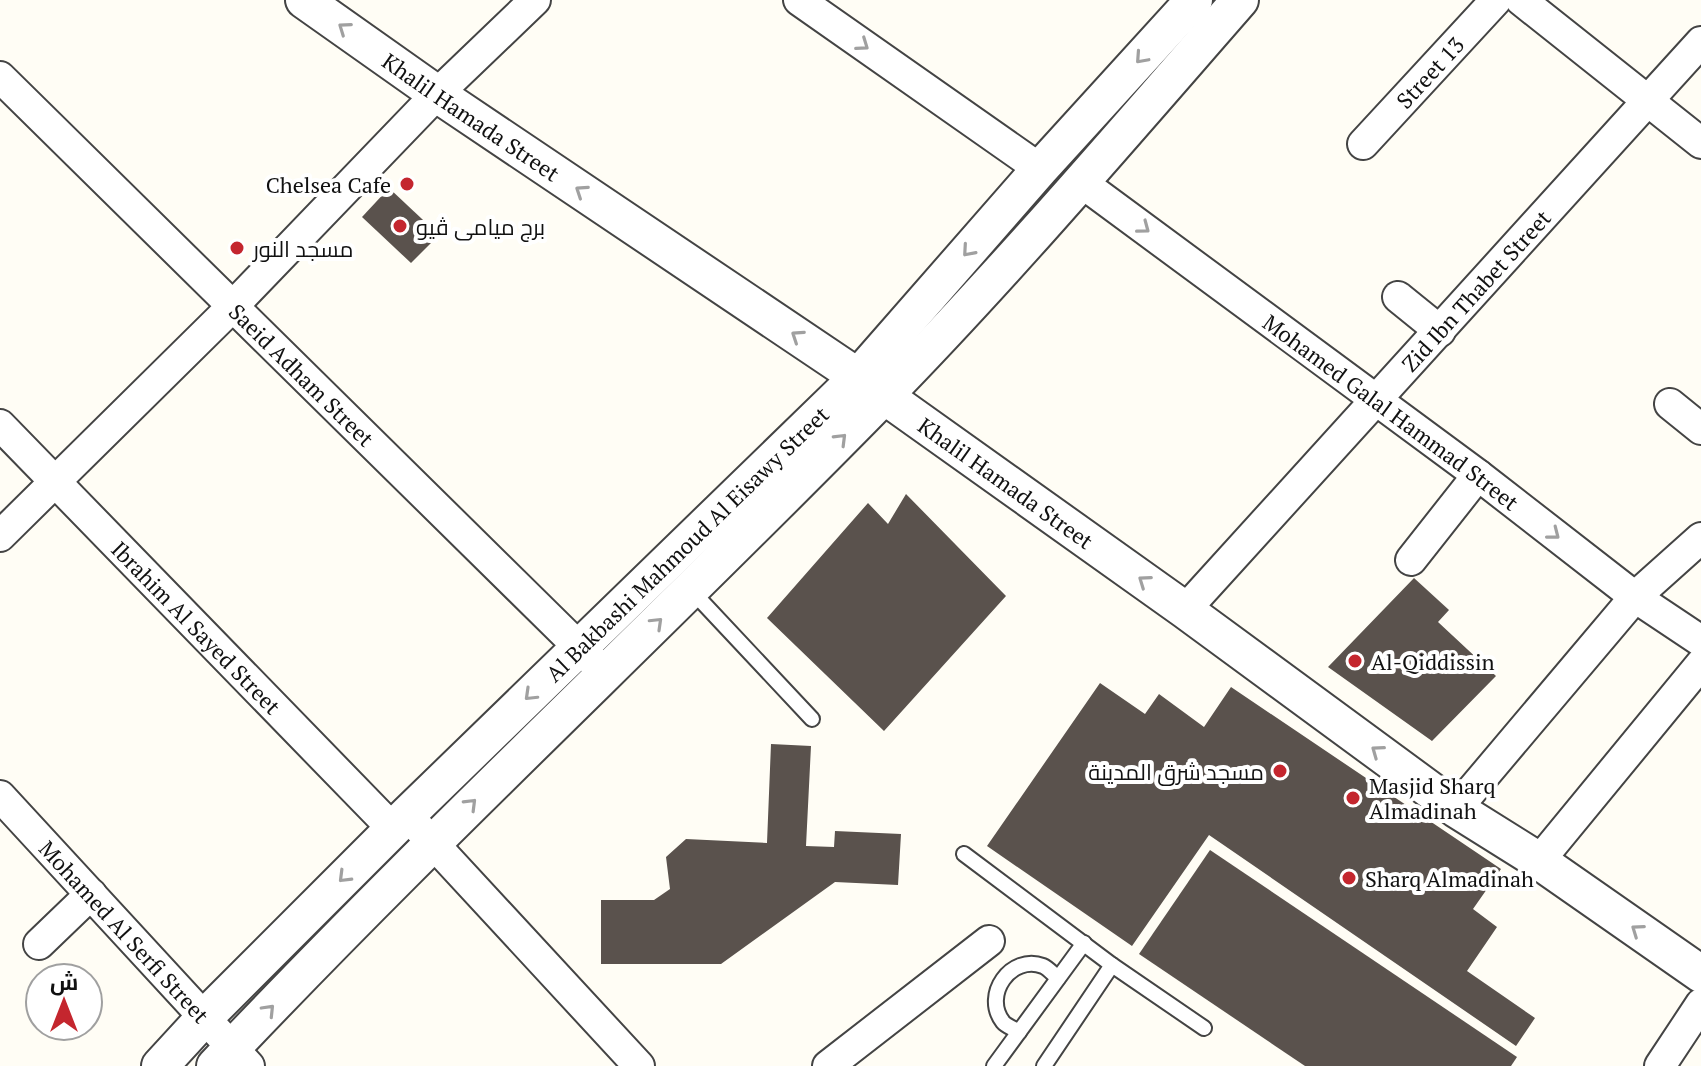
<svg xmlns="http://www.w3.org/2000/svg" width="1701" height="1066" viewBox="0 0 1701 1066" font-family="'PT Serif',Cairo,serif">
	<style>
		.building { fill: #5a524d }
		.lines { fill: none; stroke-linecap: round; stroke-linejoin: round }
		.service-casing { stroke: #444; stroke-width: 18 }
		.minor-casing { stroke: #444; stroke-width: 34 }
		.tertiary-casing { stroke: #444; stroke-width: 40 }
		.service { stroke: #fff; stroke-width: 14 }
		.minor { stroke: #fff; stroke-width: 30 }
		.tertiary { stroke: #fff; stroke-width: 36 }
		.oneway { stroke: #a0a0a0 }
		.poi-dot { fill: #c4262e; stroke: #fff; stroke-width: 3 }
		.labels { text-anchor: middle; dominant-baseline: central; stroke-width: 8; stroke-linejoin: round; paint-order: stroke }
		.street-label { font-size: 22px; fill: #111; stroke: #fff }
		.poi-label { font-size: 22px; fill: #111; stroke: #fff; text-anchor: start }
	</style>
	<rect width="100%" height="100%" fill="#fffdf5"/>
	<g class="building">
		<path d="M389 188 439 235 411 263 362 217Z"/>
		<path d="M906 494 1006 596 884 731 767 618 868 503 888 524Z"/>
		<path d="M1414 578 1449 610 1438 622 1496 676 1432 741 1328 667Z"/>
		<path d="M1100 683 1145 714 1159 694 1204 727 1231 687 1501 869 1473 909 1497 927 1467 971 1535 1018 1516 1046 1209 835 1132 946 987 846Z"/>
		<path d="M771 744 811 746 806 846 834 847 835 831 901 834 898 885 835 882 721 964H601V900H654L670 889 666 857 686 839 767 843Z"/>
		<path d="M1210 850 1517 1057 1511 1066H1305L1139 954Z"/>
	</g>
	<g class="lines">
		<g class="service-casing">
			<g id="service">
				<path d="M691 590 812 719"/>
				<path d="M964 854 1112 965 1204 1028"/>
				<path d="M1019 1032C1015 1029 1006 1026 1003 1022 982 995 1011 954 1043 966 1048 968 1054 975 1058 978"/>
				<path d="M994 1066 1084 943"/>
				<path d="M1044 1066 1112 965"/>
			</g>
		</g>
		<g class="minor-casing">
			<g id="minor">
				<path d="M799 0 1040 169"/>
				<path d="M1521 0 1701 143"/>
				<path id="s1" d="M0 77 594 662"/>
				<path id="s2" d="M1363 144 1496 0"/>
				<path id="s3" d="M1081 182 1478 475 1635 597 1701 641"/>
				<path d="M1398 297 1440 331"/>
				<path d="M1670 404 1701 429"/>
				<path id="s4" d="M0 425 393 829"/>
				<path d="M0 536 233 306 437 94 535 0"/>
				<path d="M1411 560 1478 475"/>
				<path id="s5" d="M1185 610 1701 42"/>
				<path id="s6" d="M0 796 249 1066"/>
				<path d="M1456 809 1635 597 1701 538"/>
				<path d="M418 827 639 1066"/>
				<path d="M1539 861 1701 664"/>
				<path d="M39 944 91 894"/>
				<path d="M828 1066 989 941"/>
				<path d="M1660 1066 1701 1004"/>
			</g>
		</g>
		<g class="tertiary-casing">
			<g id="tertiary">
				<path id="s7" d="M304 0 437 94 858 377 1185 610 1456 809 1539 861 1701 974"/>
				<path id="s8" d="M160 1066 205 1017 407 815 858 377 1040 169 1194 0"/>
				<path d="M215 1066C431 837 662 623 882 398 1007 270 1123 134 1240 0"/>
			</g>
		</g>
		<use href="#service" class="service"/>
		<use href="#minor" class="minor"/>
		<use href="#tertiary" class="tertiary"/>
	</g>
	<defs><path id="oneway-chevron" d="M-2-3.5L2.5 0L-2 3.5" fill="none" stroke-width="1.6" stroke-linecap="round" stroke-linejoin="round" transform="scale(2)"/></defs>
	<g class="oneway">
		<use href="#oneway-chevron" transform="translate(344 28) rotate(-145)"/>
		<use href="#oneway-chevron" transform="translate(863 45) rotate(35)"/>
		<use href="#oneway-chevron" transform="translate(1141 58) rotate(132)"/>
		<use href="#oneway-chevron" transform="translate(581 191) rotate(-146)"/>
		<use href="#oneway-chevron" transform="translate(1144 228) rotate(37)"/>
		<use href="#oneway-chevron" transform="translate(968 251) rotate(131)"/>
		<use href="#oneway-chevron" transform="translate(797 336) rotate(-146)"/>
		<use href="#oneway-chevron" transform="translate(841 439) rotate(-45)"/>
		<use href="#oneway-chevron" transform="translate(1554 534) rotate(38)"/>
		<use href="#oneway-chevron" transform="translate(1144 581) rotate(-145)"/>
		<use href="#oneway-chevron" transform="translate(657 623) rotate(-44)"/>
		<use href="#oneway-chevron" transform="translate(530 695) rotate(136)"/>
		<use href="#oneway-chevron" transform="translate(1377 751) rotate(-144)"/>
		<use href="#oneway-chevron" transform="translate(471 804) rotate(-45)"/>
		<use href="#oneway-chevron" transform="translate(344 877) rotate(135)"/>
		<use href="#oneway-chevron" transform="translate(1637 930) rotate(-145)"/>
		<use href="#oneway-chevron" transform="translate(269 1010) rotate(-46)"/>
	</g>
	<g class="poi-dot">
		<circle cx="407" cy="184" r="8"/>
		<circle cx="400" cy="226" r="8"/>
		<circle cx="237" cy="248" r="8"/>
		<circle cx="1355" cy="661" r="8"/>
		<circle cx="1280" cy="771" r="8"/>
		<circle cx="1353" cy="798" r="8"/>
		<circle cx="1349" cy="878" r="8"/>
	</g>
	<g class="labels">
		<g class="street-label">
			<text stroke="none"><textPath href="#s2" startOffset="98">Street 13</textPath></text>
			<text stroke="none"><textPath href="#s7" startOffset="204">Khalil Hamada Street</textPath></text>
			<text stroke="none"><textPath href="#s5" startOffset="432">Zid Ibn Thabet Street</textPath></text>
			<text stroke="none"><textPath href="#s1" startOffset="424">Saeid Adham Street</textPath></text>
			<text stroke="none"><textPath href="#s3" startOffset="386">Mohamed Galal Hammad Street</textPath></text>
			<text stroke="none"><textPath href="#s7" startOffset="852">Khalil Hamada Street</textPath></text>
			<text stroke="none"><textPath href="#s8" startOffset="742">Al Bakbashi Mahmoud Al Eisawy Street</textPath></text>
			<text stroke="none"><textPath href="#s4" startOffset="282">Ibrahim Al Sayed Street</textPath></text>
			<text stroke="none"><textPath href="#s6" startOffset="184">Mohamed Al Serfi Street</textPath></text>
		</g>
		<g class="poi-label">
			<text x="391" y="184" text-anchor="end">Chelsea Cafe</text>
			<text x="416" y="226">برج ميامى ڤيو</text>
			<text x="253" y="248">مسجد النور</text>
			<text x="1371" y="661">Al-Qiddissin</text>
			<text x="1264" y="771" text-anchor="end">مسجد شرق المدينة</text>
			<text x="1369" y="785">Masjid Sharq<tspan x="1369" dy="25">Almadinah</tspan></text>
			<text x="1365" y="878">Sharq Almadinah</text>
		</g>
	</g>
	<g transform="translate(64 1002)"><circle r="38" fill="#ffffff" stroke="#a0a0a0" stroke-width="2"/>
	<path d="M0-6L14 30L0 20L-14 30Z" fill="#c4262e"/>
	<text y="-12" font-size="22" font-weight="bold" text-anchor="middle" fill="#111111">ش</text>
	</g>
</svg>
